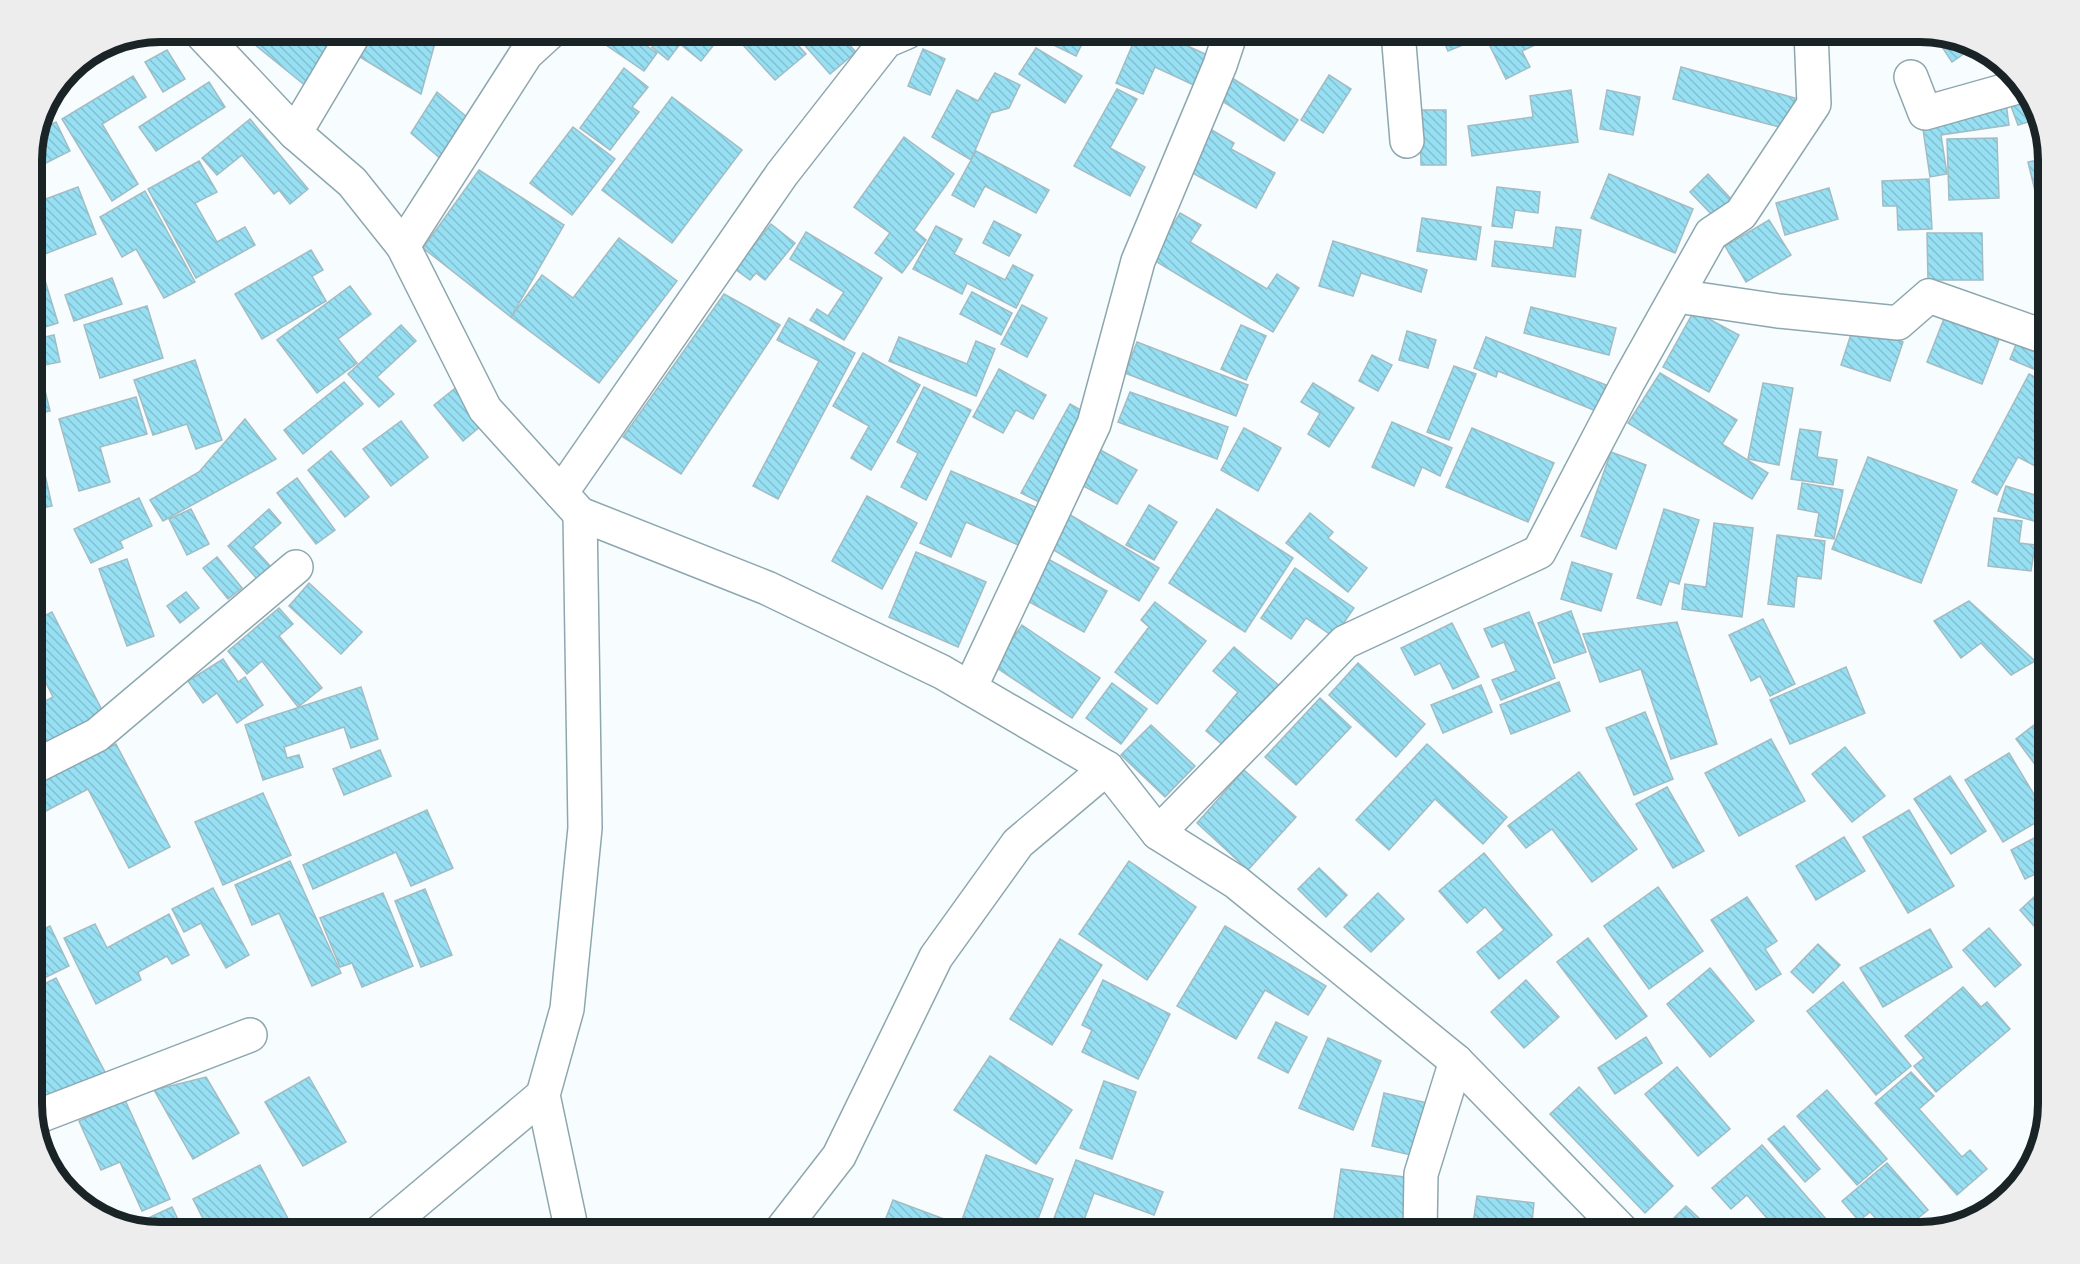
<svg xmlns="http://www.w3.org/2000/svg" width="2080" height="1264" viewBox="0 0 2080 1264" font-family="Georgia,serif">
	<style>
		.building { fill: url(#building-back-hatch); stroke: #a2bcc3; stroke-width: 1.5 }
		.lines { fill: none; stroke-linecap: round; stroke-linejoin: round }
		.minor-casing { stroke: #8da7af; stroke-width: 36 }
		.minor { stroke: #fff; stroke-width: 33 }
		.rim { fill: none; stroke: #1a2427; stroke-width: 8 }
	</style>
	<defs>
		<pattern id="building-back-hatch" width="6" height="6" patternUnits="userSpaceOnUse" patternTransform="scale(1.5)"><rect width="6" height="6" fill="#97e0f4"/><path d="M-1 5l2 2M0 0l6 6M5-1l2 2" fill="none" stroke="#82c0d1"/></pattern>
	</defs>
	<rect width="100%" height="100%" fill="#f7fcfe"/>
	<g class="building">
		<path d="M239 32H287L281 40 301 45 310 32H345L307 87Z"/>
		<path d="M371 32H438L421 94 355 54Z"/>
		<path d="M587 32H626L657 53 644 71Z"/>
		<path d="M663 32H724L701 61 680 44 668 60 652 47Z"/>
		<path d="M731 32H786L806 54 775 80Z"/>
		<path d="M793 32H817L823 39 829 32H837L856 52 830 74Z"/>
		<path d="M1042 32H1088L1076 56 1039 38Z"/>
		<path d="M1138 32 1165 44 1168 37 1212 57 1198 87 1155 67 1143 94 1116 83Z"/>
		<path d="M1440 32H1483L1485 36 1448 51Z"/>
		<path d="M1500 32H1562L1522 51 1530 67 1506 79 1486 38Z"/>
		<path d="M1893 32H1911L1904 40Z"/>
		<path d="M1934 35 1975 46 1952 62Z"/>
		<path d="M1036 48 1082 76 1065 103 1019 74Z"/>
		<path d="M923 49 945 59 930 95 908 86Z"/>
		<path d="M167 50 185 79 163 92 145 62Z"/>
		<path d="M1681 67 1795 98 1787 129 1673 99Z"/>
		<path d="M624 68 648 87 632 107 639 112 610 150 580 128Z"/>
		<path d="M995 73 1020 85 1009 108 991 113 971 160 932 137 957 90 978 101Z"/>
		<path d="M1329 75 1351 89 1323 133 1301 120Z"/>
		<path d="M133 76 146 97 102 124 138 184 112 201 62 119Z"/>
		<path d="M1229 76 1298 120 1284 141 1216 97Z"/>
		<path d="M209 82 225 107 156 151 139 127Z"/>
		<path d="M1117 89 1137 99 1110 148 1145 167 1130 196 1074 166Z"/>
		<path d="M1571 90 1578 142 1472 156 1468 126 1533 117 1530 96Z"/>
		<path d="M1607 90 1640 97 1633 135 1600 129Z"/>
		<path d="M437 92 473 122 442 160 411 133Z"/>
		<path d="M2031 95 2038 119 2018 125 2008 98Z"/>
		<path d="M672 97 742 150 672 243 602 190Z"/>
		<path d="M2006 103 2009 125 1941 135 1947 174 1930 177 1921 116Z"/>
		<path d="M1420 110H1446V165H1421Z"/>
		<path d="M250 119 308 189 290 204 279 190 274 194 242 155 217 175 202 158Z"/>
		<path d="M56 122 70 151 32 170V152L36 132Z"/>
		<path d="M573 127 615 159 572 215 530 183Z"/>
		<path d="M1210 129 1234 143 1231 149 1275 173 1256 208 1187 170Z"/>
		<path d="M904 137 954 174 914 230 926 240 902 273 875 253 890 233 854 207Z"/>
		<path d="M1997 138 1999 198 1949 200 1947 139Z"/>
		<path d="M976 151 1049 190 1036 213 985 186 974 207 952 195Z"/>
		<path d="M2048 158V188L2035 191 2028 162Z"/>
		<path d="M199 161 217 192 195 203 217 242 245 227 255 245 196 278 148 189Z"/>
		<path d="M479 170 564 225 511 317 423 248Z"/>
		<path d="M1609 174 1693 209 1675 253 1591 218Z"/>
		<path d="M1708 174 1732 200 1714 217 1690 192Z"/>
		<path d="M1929 179 1932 229 1898 230 1897 206H1883L1882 181Z"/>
		<path d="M78 187 96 234 32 259V204Z"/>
		<path d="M1497 187 1540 192 1538 213 1515 210 1512 228 1492 226Z"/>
		<path d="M1829 188 1838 219 1785 235 1776 203Z"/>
		<path d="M145 191 195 282 164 298 136 249 122 257 100 217Z"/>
		<path d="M1180 213 1201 225 1190 242 1267 289 1277 274 1299 288 1273 332 1152 259Z"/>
		<path d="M1422 218 1481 227 1476 260 1417 251Z"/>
		<path d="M1769 220 1791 255 1746 282 1725 246Z"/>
		<path d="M994 221 1021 235 1009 256 983 243Z"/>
		<path d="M771 224 795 243 765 280 756 273 750 280 735 269Z"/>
		<path d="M936 226 962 239 954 254 1005 280 1013 265 1033 275 1016 308 967 283 962 294 913 269Z"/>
		<path d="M1556 227 1581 230 1575 277 1492 266 1495 241 1553 248Z"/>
		<path d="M806 232 882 278 844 340 810 320 817 309 828 316 844 292 790 259Z"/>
		<path d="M1927 233H1982L1983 280H1928Z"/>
		<path d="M619 238 677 281 599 383 511 317 542 275 573 298Z"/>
		<path d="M1333 241 1427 270 1421 292 1361 273 1353 296 1319 286Z"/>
		<path d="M311 250 323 270 312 276 326 301 262 339 235 294Z"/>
		<path d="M40 264 58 323 32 331V266Z"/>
		<path d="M112 278 122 304 74 321 65 295Z"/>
		<path d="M350 286 371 314 338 339 357 363 317 393 277 340Z"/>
		<path d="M972 292 1012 313 1001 335 960 314Z"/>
		<path d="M724 294 780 325 681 474 623 437Z"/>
		<path d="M1022 305 1047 318 1027 357 1001 344Z"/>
		<path d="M147 306 163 358 100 378 84 325Z"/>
		<path d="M1531 307 1616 328 1609 355 1524 333Z"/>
		<path d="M1694 311 1739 335 1709 392 1663 367Z"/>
		<path d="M1945 316 2000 337 1982 384 1927 362Z"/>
		<path d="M789 318 855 353 778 499 753 486 819 361 777 340Z"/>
		<path d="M401 325 416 341 377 377 394 394 379 407 348 374Z"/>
		<path d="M1241 325 1266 336 1246 380 1221 369Z"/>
		<path d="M1854 325 1903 342 1890 381 1841 365Z"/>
		<path d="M1407 331 1436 340 1428 368 1399 360Z"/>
		<path d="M54 335 60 362 39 366 50 411 32 415V340Z"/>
		<path d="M2020 335 2048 346V375L2010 359Z"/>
		<path d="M899 337 967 364 976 341 995 349 976 396 889 361Z"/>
		<path d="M1486 337 1606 385 1596 411 1498 371 1496 377 1474 368Z"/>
		<path d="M1137 342 1248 385 1236 416 1125 373Z"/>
		<path d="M863 353 920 385 871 470 851 458 869 426 833 406Z"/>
		<path d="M1372 355 1392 365 1378 391 1359 381Z"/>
		<path d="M195 360 222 440 196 449 187 424 153 435 134 380Z"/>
		<path d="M1454 366 1476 374 1449 440 1427 432Z"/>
		<path d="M999 369 1046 395 1033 419 1016 410 1003 433 973 417Z"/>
		<path d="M1660 373 1737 420 1722 444 1768 473 1752 499 1628 423Z"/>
		<path d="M2029 374 2048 384V450L2039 468 2018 457 1997 495 1972 482Z"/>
		<path d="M344 382 363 404 303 454 284 430Z"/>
		<path d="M1313 383 1354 408 1329 447 1308 434 1320 413 1301 402Z"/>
		<path d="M1763 383 1793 388 1779 465 1748 459Z"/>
		<path d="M459 385 487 421 463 441 434 405Z"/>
		<path d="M924 387 971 410 926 500 901 487 918 453 897 442Z"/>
		<path d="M1130 392 1228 427 1217 459 1118 422Z"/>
		<path d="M136 397 147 434 100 447 110 482 79 491 59 419Z"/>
		<path d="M1070 404 1093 417 1045 505 1021 493Z"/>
		<path d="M245 419 276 459 163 521 150 500 199 472Z"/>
		<path d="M401 421 428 457 391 486 363 449Z"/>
		<path d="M1392 422 1452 448 1440 476 1422 467 1414 486 1372 467Z"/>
		<path d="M1244 428 1281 448 1258 491 1221 470Z"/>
		<path d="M1472 428 1554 463 1528 522 1446 487Z"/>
		<path d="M1800 429 1821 432 1817 457 1837 460 1833 485 1791 479Z"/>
		<path d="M1093 446 1137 470 1117 504 1074 481Z"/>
		<path d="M331 451 369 497 345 517 308 470Z"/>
		<path d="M40 452 52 506 32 510V454Z"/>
		<path d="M1611 452 1646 465 1616 549 1581 536Z"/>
		<path d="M1868 457 1957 490 1921 583 1832 549Z"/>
		<path d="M951 471 1040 509 1023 547 966 522 951 557 920 543Z"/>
		<path d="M297 478 335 530 316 544 277 493Z"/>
		<path d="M1802 483 1843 490 1834 539 1815 536 1819 513 1798 509Z"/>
		<path d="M2006 486 2048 499 2041 523 1998 511Z"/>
		<path d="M867 496 917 523 882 589 832 561Z"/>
		<path d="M139 498 152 526 120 541 123 548 91 563 74 529Z"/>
		<path d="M1149 505 1177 522 1154 560 1126 545Z"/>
		<path d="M191 509 209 544 187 555 169 519Z"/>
		<path d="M269 509 281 523 253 547 271 567 257 579 228 546Z"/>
		<path d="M1217 509 1293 558 1245 632 1169 583Z"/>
		<path d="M1664 509 1699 520 1679 584 1669 581 1661 605 1637 598Z"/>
		<path d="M1067 513 1159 568 1139 601 1047 546Z"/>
		<path d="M1310 513 1333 532 1328 538 1367 568 1348 592 1286 543Z"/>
		<path d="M1994 518 2022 521 2019 543 2035 545 2031 571 1988 566Z"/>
		<path d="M1714 523 1753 528 1742 617 1682 609 1685 584 1706 587Z"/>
		<path d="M1777 535 1825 541 1821 579 1797 576 1794 607 1768 604Z"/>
		<path d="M916 552 986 582 958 647 889 617Z"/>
		<path d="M217 557 242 588 228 599 203 568Z"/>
		<path d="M1046 558 1107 591 1084 632 1024 599Z"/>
		<path d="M127 559 154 636 127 646 99 569Z"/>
		<path d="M1572 562 1612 574 1601 611 1561 599Z"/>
		<path d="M1295 568 1354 608 1334 637 1306 618 1291 639 1261 618Z"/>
		<path d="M309 583 362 632 341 654 289 606Z"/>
		<path d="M186 592 199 608 180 623 167 606Z"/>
		<path d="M1969 601 2035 661 2011 675 1981 643 1961 658 1934 621Z"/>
		<path d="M1155 602 1206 641 1157 704 1115 672 1149 627 1141 620Z"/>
		<path d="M279 608 293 624 279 636 322 688 298 707 262 661 247 674 228 651Z"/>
		<path d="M1571 611 1586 652 1554 663 1538 623Z"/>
		<path d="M52 612 105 716 33 751 32 708 53 697 32 655V622Z"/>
		<path d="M1529 612 1555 678 1501 700 1492 680 1516 671 1504 642 1492 647 1484 629Z"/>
		<path d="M1763 619 1795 684 1770 696 1760 676 1751 681 1729 635Z"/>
		<path d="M1677 622 1717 744 1671 759 1641 669 1600 682 1583 634Z"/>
		<path d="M1452 623 1479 677 1453 689 1440 663 1415 675 1401 648Z"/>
		<path d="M1022 625 1100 678 1072 718 994 666Z"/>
		<path d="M1234 647 1282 688 1229 750 1206 731 1238 692 1213 671Z"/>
		<path d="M2048 657V673L2040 666Z"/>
		<path d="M223 659 238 682 245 677 263 705 237 723 217 693 203 703 188 681Z"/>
		<path d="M1358 663 1425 724 1396 757 1329 695Z"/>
		<path d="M1846 667 1865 713 1790 744 1770 700Z"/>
		<path d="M1559 682 1570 711 1511 734 1500 705Z"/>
		<path d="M1112 683 1147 709 1121 744 1086 718Z"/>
		<path d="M1481 685 1492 712 1443 733 1431 705Z"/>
		<path d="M361 687 378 739 351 748 344 727 284 747 287 758 299 755 303 767 263 780 245 725Z"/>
		<path d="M1320 698 1351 727 1296 785 1265 757Z"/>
		<path d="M1645 712 1673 779 1634 795 1606 728Z"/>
		<path d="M2047 715 2048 717V782L2016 739Z"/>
		<path d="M1151 725 1195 766 1165 797 1121 755Z"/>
		<path d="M1771 739 1805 801 1739 836 1705 773Z"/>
		<path d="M116 744 170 847 129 868 88 789 46 811 33 786Z"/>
		<path d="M1427 744 1507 817 1483 844 1435 799 1389 850 1356 820Z"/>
		<path d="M1845 747 1885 796 1852 822 1812 774Z"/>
		<path d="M380 750 391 776 344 795 333 769Z"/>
		<path d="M2009 753 2047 816 2003 842 1965 780Z"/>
		<path d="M1244 770 1296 817 1248 870 1197 823Z"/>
		<path d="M1579 772 1637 849 1592 882 1552 829 1526 848 1508 826Z"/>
		<path d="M1950 776 1986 831 1951 854 1914 799Z"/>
		<path d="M1667 787 1704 851 1673 868 1636 804Z"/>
		<path d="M263 793 291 855 223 885 195 822Z"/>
		<path d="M427 810 453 868 411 886 396 852 313 889 303 865Z"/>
		<path d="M1909 810 1954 886 1908 913 1863 837Z"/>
		<path d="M2042 834 2048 847V868L2025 879 2011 850Z"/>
		<path d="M1844 837 1865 871 1816 900 1796 866Z"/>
		<path d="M1484 853 1552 935 1499 979 1477 952 1504 930 1485 907 1467 923 1439 891Z"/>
		<path d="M290 861 341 973 312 986 279 913 252 925 235 885Z"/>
		<path d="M1129 861 1196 907 1147 980 1079 934Z"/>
		<path d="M1319 868 1347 895 1326 917 1298 889Z"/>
		<path d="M2048 884V942L2020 910Z"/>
		<path d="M1658 887 1703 951 1649 989 1604 926Z"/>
		<path d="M213 888 249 955 226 968 201 923 184 932 172 909Z"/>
		<path d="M425 889 452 955 421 967 395 901Z"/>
		<path d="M383 893 413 966 362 987 352 963 340 967 320 918Z"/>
		<path d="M1378 893 1404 919 1371 952 1344 927Z"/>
		<path d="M1747 897 1777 941 1765 949 1781 974 1756 990 1711 920Z"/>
		<path d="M169 914 189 955 172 964 167 956 138 972 141 980 96 1004 64 938 95 924 107 948Z"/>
		<path d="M50 926 69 966 32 984V927L35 933Z"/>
		<path d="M1225 926 1326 986 1308 1015 1265 990 1236 1039 1177 1006Z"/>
		<path d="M1989 928 2021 965 1995 987 1963 950Z"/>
		<path d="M1930 929 1952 967 1883 1007 1860 968Z"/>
		<path d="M1588 938 1647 1016 1616 1039 1557 962Z"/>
		<path d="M1060 939 1102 965 1052 1045 1010 1019Z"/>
		<path d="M1818 944 1840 965 1813 993 1791 972Z"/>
		<path d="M1710 968 1754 1021 1710 1057 1667 1004Z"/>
		<path d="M56 978 107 1076 38 1111 32 1100V1079L46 1072 32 1044V990Z"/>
		<path d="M1103 980 1170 1014 1138 1079 1082 1052 1092 1030 1082 1025Z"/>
		<path d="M1526 980 1559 1017 1524 1048 1491 1012Z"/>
		<path d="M1843 982 1911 1066 1876 1095 1807 1011Z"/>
		<path d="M1963 987 1981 1007 1987 1002 2010 1029 1936 1092 1914 1066 1924 1058 1905 1036Z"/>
		<path d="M1276 1022 1307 1037 1288 1073 1258 1058Z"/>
		<path d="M1646 1037 1662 1063 1615 1094 1598 1068Z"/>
		<path d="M1328 1038 1381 1061 1353 1130 1299 1108Z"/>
		<path d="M990 1056 1072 1110 1036 1164 954 1110Z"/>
		<path d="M1677 1067 1730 1129 1698 1156 1645 1094Z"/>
		<path d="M1911 1072 1934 1096 1919 1109 1962 1157 1970 1150 1987 1169 1957 1195 1875 1103Z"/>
		<path d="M206 1077 239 1133 193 1159 154 1090Z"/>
		<path d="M309 1077 346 1142 303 1166 265 1102Z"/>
		<path d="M1104 1081 1136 1092 1112 1159 1080 1148Z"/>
		<path d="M1579 1087 1673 1186 1645 1213 1550 1114Z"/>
		<path d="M1827 1090 1887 1159 1857 1185 1797 1116Z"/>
		<path d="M1384 1093 1432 1104 1420 1157 1372 1146Z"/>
		<path d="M125 1100 170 1199 142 1211 120 1162 101 1170 79 1121Z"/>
		<path d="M1784 1126 1820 1169 1805 1182 1768 1139Z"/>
		<path d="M1762 1145 1826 1219 1811 1232H1777L1778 1231 1747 1195 1731 1209 1712 1188Z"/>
		<path d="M2034 1148 2036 1149 2031 1169 2023 1177Z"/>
		<path d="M986 1155 1053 1179 1033 1232 881 1231 893 1200 960 1225Z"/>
		<path d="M1076 1160 1163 1192 1154 1215 1094 1193 1080 1231 1053 1221Z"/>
		<path d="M1887 1163 1928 1210 1901 1232H1888L1870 1212 1859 1221 1842 1201Z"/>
		<path d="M260 1165 295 1232H210L193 1199Z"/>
		<path d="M1341 1169 1412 1178 1405 1232H1332Z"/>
		<path d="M1477 1196 1534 1203 1531 1232 1472 1231Z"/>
		<path d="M1686 1206 1714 1232H1660Z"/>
		<path d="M172 1207 184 1232H160L152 1230 146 1219Z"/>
		<path d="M1187 1225 1221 1232H1185Z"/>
	</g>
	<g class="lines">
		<g class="minor-casing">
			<g id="minor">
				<path d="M200 32 295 133 352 182 403 246 485 409 580 514 767 588 942 672 1107 768 1158 833 1236 882 1456 1061 1623 1232"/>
				<path d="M1398 32 1407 141"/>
				<path d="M1911 77 1925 113 2021 86"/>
				<path d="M295 133 355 32"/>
				<path d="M403 246 526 54 550 32"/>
				<path d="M1677 296 1778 311 1898 323 1929 296 2048 338"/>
				<path d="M561 493 782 174 886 41 907 32"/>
				<path d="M970 688 1094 424 1138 261 1220 65 1231 32"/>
				<path d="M32 768 97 735 296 567"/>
				<path d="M1158 833 1345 642 1539 552 1628 382 1711 234 1741 214 1814 104 1811 32"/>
				<path d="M34 1118 250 1035"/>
				<path d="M380 1232 543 1095"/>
				<path d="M572 1232 543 1095 567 1009 585 828 580 514"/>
				<path d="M780 1232 839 1156 936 957 1018 843 1107 768"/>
				<path d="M1420 1232 1421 1174 1456 1061"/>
			</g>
		</g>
		<use href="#minor" class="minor"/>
	</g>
	<path d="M0 0H2080V1264H0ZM160 42H1920A118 118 0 0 1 2038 160V1104A118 118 0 0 1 1920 1222H160A118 118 0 0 1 42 1104V160A118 118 0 0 1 160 42Z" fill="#ededee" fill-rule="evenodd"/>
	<path class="rim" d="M160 42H1920A118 118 0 0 1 2038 160V1104A118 118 0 0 1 1920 1222H160A118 118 0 0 1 42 1104V160A118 118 0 0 1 160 42Z"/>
</svg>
